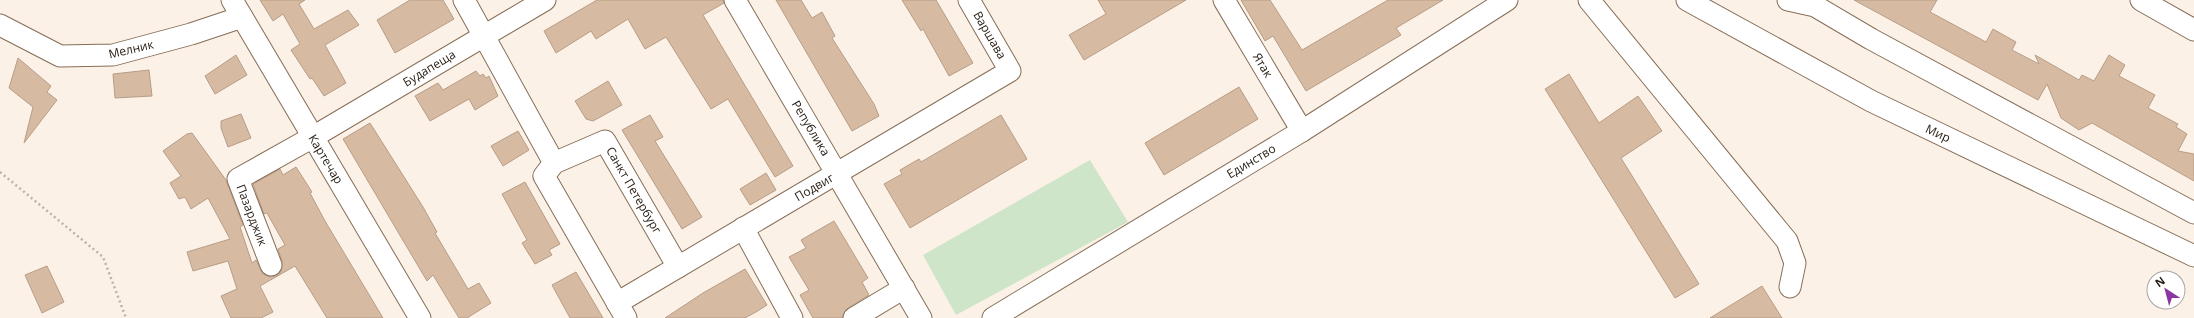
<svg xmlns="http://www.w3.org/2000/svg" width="2194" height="318" viewBox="0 0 2194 318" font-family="'Open Sans',sans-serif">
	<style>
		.green { fill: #cee5c9 }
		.building { fill: #d6baa2; stroke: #b89d86 }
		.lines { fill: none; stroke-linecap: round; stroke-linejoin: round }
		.minor-casing { stroke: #866e57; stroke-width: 23 }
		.path { stroke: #bdb2a9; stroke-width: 2.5; stroke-dasharray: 2 3; stroke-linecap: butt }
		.minor { stroke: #fff; stroke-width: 21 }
		.labels { text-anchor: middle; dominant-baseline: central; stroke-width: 3; stroke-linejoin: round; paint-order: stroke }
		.street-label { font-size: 12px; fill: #2b2118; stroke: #fff }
	</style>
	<rect width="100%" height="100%" fill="#fcf1e7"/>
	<path class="green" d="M1090 160 1128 222 956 315 923 255Z"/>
	<g class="building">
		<path d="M260 0H305L299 4 314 29 348 10 359 25 325 45 346 83 324 96 312 78 310 79 291 50 300 44 283 14 273 21Z"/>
		<path d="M410 0H443L454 19 395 53 377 20Z"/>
		<path d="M597 0H723L724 3 703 15 793 166 775 177 728 99 711 109 666 37 645 49 628 19 596 39 591 31 556 53 544 31Z"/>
		<path d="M776 0H801L812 18 822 12 835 36 832 38 874 104 879 116 852 131Z"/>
		<path d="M902 0H936L973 63 949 76 923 29 921 31Z"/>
		<path d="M1098 0H1186L1084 60 1069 35 1106 14Z"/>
		<path d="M1241 0H1270L1302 50 1388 0H1443L1396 28 1401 35 1306 91 1273 36 1265 41Z"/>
		<path d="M1854 0H1937L1930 12 1986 42 1993 29 2016 42 2012 50 2039 64 2035 55 2079 80 2082 75 2094 81 2109 55 2125 65 2119 76 2155 95 2148 108 2178 124 2176 127 2187 134 2178 151 2194 154V181L2092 123 2079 130 2061 118 2047 84 2038 100Z"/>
		<path d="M236 55 247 75 215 94 205 76Z"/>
		<path d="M18 58 51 86 47 92 57 100 24 143 33 107 9 88Z"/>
		<path d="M149 70 152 96 115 98 113 74Z"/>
		<path d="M476 71 480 76 483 74 486 78 489 76 498 96 475 110 469 99 430 121 415 96 438 83 443 90Z"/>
		<path d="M1569 74 1599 123 1638 96 1662 131 1621 158 1699 284 1675 298 1545 89Z"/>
		<path d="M608 81 622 105 593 121 586 119 575 101Z"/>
		<path d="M1239 87 1258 119 1164 175 1145 143Z"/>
		<path d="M241 114 251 138 228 147 221 128V121Z"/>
		<path d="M650 115 663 137 655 141 702 217 682 229 622 130Z"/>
		<path d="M1001 115 1027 159 910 228 884 184 902 174 900 170 919 159 921 162Z"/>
		<path d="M370 123 423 207 437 232 435 233 468 289 479 283 491 303 467 318H459L433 275 427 281 343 139Z"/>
		<path d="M518 131 529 150 503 166 491 146Z"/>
		<path d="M192 133 226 180 243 225 240 227 252 263 256 260 263 274 270 277 276 276 281 272 282 261 278 249 285 245 267 213 264 214 253 184 280 169 283 175 296 167 312 192 310 193 325 221 383 318H327L295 266 260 286 273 312 261 318H231L221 296 237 289 228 261 193 271 187 252 230 239 208 198 191 209 185 197 179 199 170 183 181 176 163 151 187 134Z"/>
		<path d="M766 173 776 190 750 205 740 189Z"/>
		<path d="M525 182 560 244 549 250 552 255 535 264 522 243 527 240 502 194Z"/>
		<path d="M834 221 868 278 862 282 869 295 848 308 842 318H813L800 295 809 290 789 257 806 248 801 240Z"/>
		<path d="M47 266 64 302 42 313 25 275Z"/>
		<path d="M745 269 767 305 756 312 745 318H665L703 293Z"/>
		<path d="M576 272 603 318H570L552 285Z"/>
		<path d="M1762 286 1782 318H1710Z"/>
	</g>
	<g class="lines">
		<g class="minor-casing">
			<g id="minor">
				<path d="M232 0 420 318"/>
				<path d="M464 0 554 163"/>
				<path d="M735 0 921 318"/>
				<path d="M1224 0 1302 131"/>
				<path d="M1589 0 1787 241 1795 263 1790 287"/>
				<path d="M1687 0 1871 101 2194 256"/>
				<path d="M1788 0 1815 6 1871 39 2194 213"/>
				<path d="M2141 0 2194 30"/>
				<path d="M0 25 60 56 113 55 191 34 242 17"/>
				<path d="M743 228 792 318"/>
				<path d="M271 265 238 179 313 137 545 0"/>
				<path d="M617 303 1010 71 969 0"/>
				<path d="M626 318 544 176 554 163 605 141 678 267"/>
				<path d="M854 318 904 288"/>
				<path d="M993 318 1302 131 1507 0"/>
			</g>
		</g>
		<path class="path" d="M0 172 103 257 126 318"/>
		<use href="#minor" class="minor"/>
	</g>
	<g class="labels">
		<g class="street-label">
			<text transform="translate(990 35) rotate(60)">Варшава</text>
			<text transform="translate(131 49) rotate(-13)">Мелник</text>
			<text transform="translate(1263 65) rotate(59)">Ятак</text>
			<text transform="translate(429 68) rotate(-31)">Будапеща</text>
			<text transform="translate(811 128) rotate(59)">Република</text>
			<text transform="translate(1938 133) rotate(25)">Мир</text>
			<text transform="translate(326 159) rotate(59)">Картечар</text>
			<text transform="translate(1251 161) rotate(-31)">Единство</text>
			<text transform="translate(814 187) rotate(-30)">Подвиг</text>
			<text transform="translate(634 190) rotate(60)">Санкт Петербург</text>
			<text transform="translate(252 215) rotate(69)">Пазарджик</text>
		</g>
	</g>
	<g transform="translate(2166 290) rotate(324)"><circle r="19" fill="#ffffff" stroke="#aaa6a3"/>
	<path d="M0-3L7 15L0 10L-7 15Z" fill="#8b35a2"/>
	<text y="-6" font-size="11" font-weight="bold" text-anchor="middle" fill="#2b2118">N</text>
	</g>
</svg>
